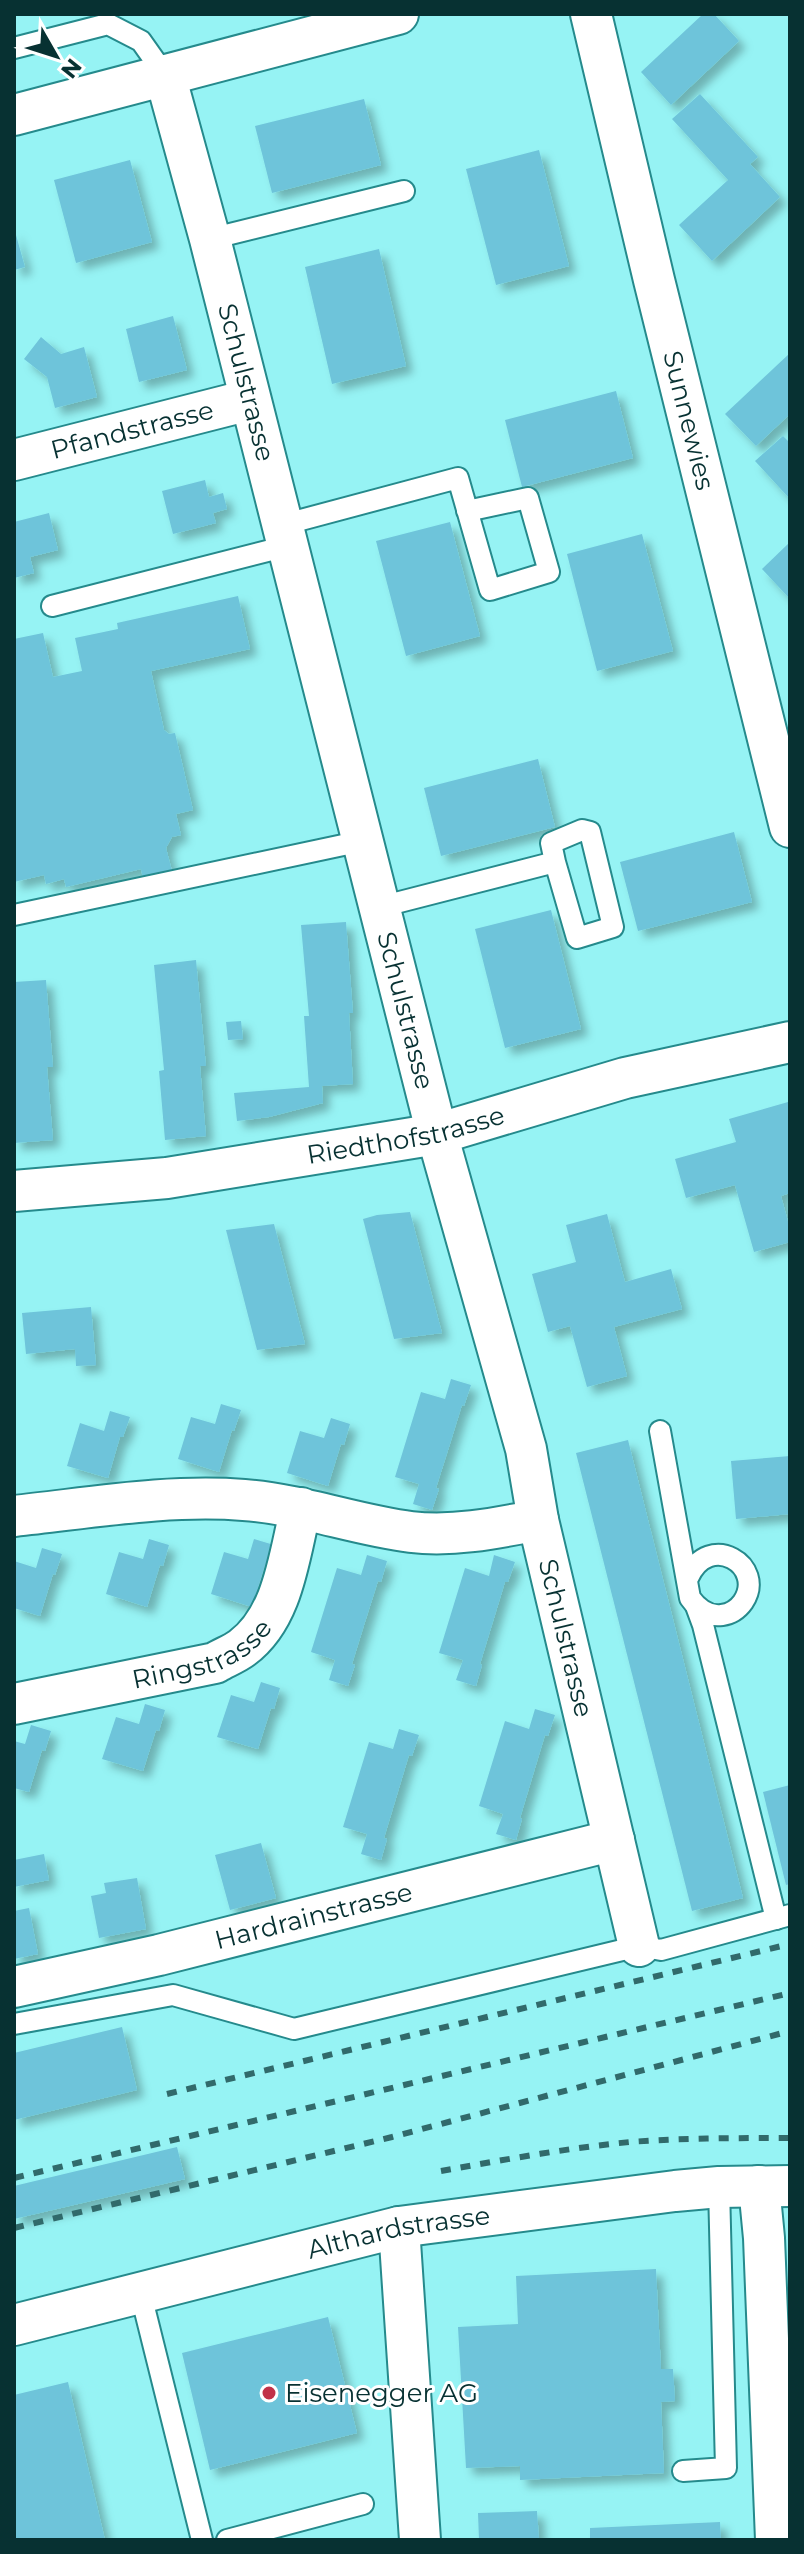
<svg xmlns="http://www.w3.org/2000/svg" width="804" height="2554" viewBox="0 0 804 2554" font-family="Montserrat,sans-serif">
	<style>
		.building { fill: #6ec4da; filter: url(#shadow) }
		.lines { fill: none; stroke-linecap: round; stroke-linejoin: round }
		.lane-casing { stroke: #258a8c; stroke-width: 24 }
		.street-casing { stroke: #258a8c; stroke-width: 44 }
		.lane { stroke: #fff; stroke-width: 20 }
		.street { stroke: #fff; stroke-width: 40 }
		.rail { stroke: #316a6b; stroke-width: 6; stroke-dasharray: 10 10; stroke-linecap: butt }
		.poi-dot { fill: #c13148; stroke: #fff; stroke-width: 3 }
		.labels { text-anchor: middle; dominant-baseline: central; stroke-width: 6; stroke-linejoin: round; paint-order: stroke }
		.street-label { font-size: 26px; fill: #073132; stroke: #fff }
		.poi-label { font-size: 26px; fill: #073132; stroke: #fff; text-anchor: start }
	</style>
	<defs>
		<filter id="shadow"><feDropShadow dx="7" dy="7" stdDeviation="4" flood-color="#0004"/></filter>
	</defs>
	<rect width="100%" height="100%" fill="#96f3f4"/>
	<g class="building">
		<path d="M703 14H714L739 41 671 105 641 72Z"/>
		<path d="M700 94 758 157 750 164 780 197 712 261 679 225 728 180 672 119Z"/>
		<path d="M364 99 381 165 272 193 255 126Z"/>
		<path d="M539 150 569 266 496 285 466 169Z"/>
		<path d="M130 160 152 242 76 263 54 180Z"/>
		<path d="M14 228 25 267 14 270Z"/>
		<path d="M379 249 406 366 332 384 305 267Z"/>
		<path d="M173 316 187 370 139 382 126 329Z"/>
		<path d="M41 337 61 354 84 347 97 397 55 408 47 377 24 359Z"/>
		<path d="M790 353V414L756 446 725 414Z"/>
		<path d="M616 391 633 458 522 487 505 420Z"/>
		<path d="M783 436 790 443V499L755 461Z"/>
		<path d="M205 480 209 497 223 493 227 509 213 513 216 523 173 534 162 491Z"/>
		<path d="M49 513 58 550 30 557 34 573 14 578V522Z"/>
		<path d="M450 522 480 636 406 656 376 541Z"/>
		<path d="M642 534 673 651 597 671 567 554Z"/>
		<path d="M790 542V599L762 569Z"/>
		<path d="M238 596 250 649 151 671 164 730 169 734 175 733 193 810 176 814 181 835 172 837 166 848 172 871 143 878 141 869 66 887 64 879 46 884 44 875 14 882V639L43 633 53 677 82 671 75 638 118 629 117 623Z"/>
		<path d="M538 759 555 827 441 856 424 788Z"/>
		<path d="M734 832 752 902 638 931 620 862Z"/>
		<path d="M551 910 581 1029 505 1048 475 929Z"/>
		<path d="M346 922 353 1013H349L353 1084 322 1086 323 1103 269 1117 237 1121 234 1093 309 1087 304 1016H309L301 925Z"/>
		<path d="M196 960 206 1066H200L206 1136 165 1140 159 1071 164 1070 154 965Z"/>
		<path d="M46 980 53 1067H47L53 1140 14 1143V982Z"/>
		<path d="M241 1021 243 1039 228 1040 226 1022Z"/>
		<path d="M788 1102 790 1110V1193L781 1196 790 1229V1242L754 1252 735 1185 686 1198 675 1159 736 1142 729 1119Z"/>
		<path d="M410 1212 442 1333 394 1339 363 1219 377 1215Z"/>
		<path d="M607 1214 625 1282 671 1269 682 1309 614 1327 627 1376 587 1387 570 1326 548 1332 532 1274 576 1262 566 1225Z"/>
		<path d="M274 1224 305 1344 257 1350 226 1230Z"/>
		<path d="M91 1307 96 1365 76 1366 75 1349 26 1354 22 1313Z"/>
		<path d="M451 1379 471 1385 464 1406 462 1405 449 1447 436 1488 439 1489 432 1510 413 1504 419 1484 395 1477 421 1392 445 1399Z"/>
		<path d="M221 1404 241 1410 234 1431 232 1430 219 1472 178 1459 191 1417 215 1424Z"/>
		<path d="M110 1411 130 1417 123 1437H120L108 1478 67 1466 80 1423 104 1431Z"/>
		<path d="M331 1418 350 1424 344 1445 341 1444 328 1486 287 1473 300 1431 324 1438Z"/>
		<path d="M628 1440 743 1898 692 1911 576 1453Z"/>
		<path d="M790 1456V1514L736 1519 731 1461Z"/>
		<path d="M149 1539 169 1545 163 1566 160 1565 147 1607 106 1594 119 1552 143 1559Z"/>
		<path d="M254 1539 274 1545 268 1566 265 1565 252 1607 211 1594 224 1552 248 1559Z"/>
		<path d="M42 1548 62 1554 55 1575 53 1574 40 1616 14 1608V1561L36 1568Z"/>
		<path d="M367 1555 387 1561 381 1582 378 1581 365 1622 352 1664 355 1665 348 1686 329 1680 335 1660 311 1652 337 1568 361 1575Z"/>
		<path d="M494 1555 515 1562 508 1582H505L480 1664 482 1665 476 1686 456 1680 463 1660 439 1653 465 1568 489 1576Z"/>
		<path d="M261 1682 280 1688 274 1709 271 1708 258 1749 217 1737 231 1695 254 1702Z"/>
		<path d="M145 1704 165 1710 159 1731 156 1730 143 1771 102 1759 116 1717 139 1724Z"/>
		<path d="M535 1709 555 1715 548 1736 545 1735 520 1818 522 1819 516 1840 496 1834 503 1814 479 1806 505 1721 529 1729Z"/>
		<path d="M31 1725 51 1731 45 1751 42 1750 29 1792 14 1788V1741L25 1744Z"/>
		<path d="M399 1729 419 1735 412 1756 409 1755 384 1838 387 1839 381 1860 361 1854 367 1834 343 1827 369 1742 393 1749Z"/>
		<path d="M790 1785V1884L786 1885 763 1792Z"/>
		<path d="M261 1843 276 1898 230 1910 215 1855Z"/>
		<path d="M44 1854 49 1880 14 1887V1860Z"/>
		<path d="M137 1878 146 1929 99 1938 91 1896 106 1893 104 1883Z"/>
		<path d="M29 1908 38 1954 14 1959V1911Z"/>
		<path d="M122 2027 137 2090 14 2120V2053Z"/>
		<path d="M177 2147 185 2179 14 2219V2186Z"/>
		<path d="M656 2269 661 2369H673L675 2401 661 2402 664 2473 520 2480V2466L466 2468 458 2327 518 2324 516 2276Z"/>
		<path d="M328 2317 357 2433 210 2470 182 2353Z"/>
		<path d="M68 2382 105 2540H14V2395Z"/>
		<path d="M537 2511 539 2540H479L478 2513Z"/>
		<path d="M720 2522 721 2540H590V2528Z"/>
	</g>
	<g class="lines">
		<g class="lane-casing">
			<g id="lane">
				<path d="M14 48 108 24 141 41 165 75"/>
				<path d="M210 239 404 191"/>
				<path d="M282 525 458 478 490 590 549 572 528 498 467 511"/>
				<path d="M52 606 287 546"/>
				<path d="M380 907 555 862 577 938 613 927 590 832 582 830 551 843 555 862"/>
				<path d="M14 915 362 841"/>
				<path d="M660 1431 690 1598C698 1609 708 1617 722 1615 730 1614 738 1609 743 1602 767 1566 709 1530 688 1578"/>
				<path d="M696 1606 703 1625 776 1919"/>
				<path d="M14 2024 173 1995 294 2029 639 1946 661 1950 790 1915"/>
				<path d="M140 2291 202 2540"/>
				<path d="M683 2471 726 2468 719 2187"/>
				<path d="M227 2540 363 2504"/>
			</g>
		</g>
		<g class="street-casing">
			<g id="street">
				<path id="s1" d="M591 14 654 280 790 827"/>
				<path id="s2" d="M165 75 210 239 437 1134 526 1449 538 1520 639 1946"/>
				<path d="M14 115 398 14"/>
				<path id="s3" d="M14 460 249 400"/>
				<path id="s4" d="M14 1191 167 1178 437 1134 625 1078 790 1042"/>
				<path d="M14 1516C90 1508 168 1494 244 1500 301 1504 355 1525 411 1532 454 1537 497 1528 538 1520"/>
				<path id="s5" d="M14 1704 215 1663C223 1658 234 1654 242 1648 284 1617 289 1555 301 1508"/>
				<path id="s6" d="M14 1987 159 1955 614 1840"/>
				<path d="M759 2186 764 2238 776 2540"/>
				<path d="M399 2227 420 2540"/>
				<path id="s7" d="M14 2325 399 2227 675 2191 719 2187 790 2186"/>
			</g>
		</g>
		<use href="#lane" class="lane"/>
		<use href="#street" class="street"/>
		<g class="rail">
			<path d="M167 2094 790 1944"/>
			<path d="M441 2171C503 2160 567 2148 630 2142 683 2138 737 2138 790 2138"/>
			<path d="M14 2178 790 1993"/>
			<path d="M14 2228 392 2137 790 2031"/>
		</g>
	</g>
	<circle class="poi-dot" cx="269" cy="2393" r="8"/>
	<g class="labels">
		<g class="street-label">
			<text stroke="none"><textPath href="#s2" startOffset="318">Schulstrasse</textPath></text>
			<text stroke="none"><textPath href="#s1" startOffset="418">Sunnewies</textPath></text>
			<text stroke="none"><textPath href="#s3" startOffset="122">Pfandstrasse</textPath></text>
			<text stroke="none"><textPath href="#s2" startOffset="966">Schulstrasse</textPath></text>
			<text stroke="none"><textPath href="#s4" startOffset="396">Riedthofstrasse</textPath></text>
			<text stroke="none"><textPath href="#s2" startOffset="1614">Schulstrasse</textPath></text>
			<text stroke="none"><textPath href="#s5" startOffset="196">Ringstrasse</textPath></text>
			<text stroke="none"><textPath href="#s6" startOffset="308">Hardrainstrasse</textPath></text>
			<text stroke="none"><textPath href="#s7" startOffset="396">Althardstrasse</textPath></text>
		</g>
		<g class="poi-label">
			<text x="285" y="2393">Eisenegger AG</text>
		</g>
	</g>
	<rect width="804" height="2554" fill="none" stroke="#073132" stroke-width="32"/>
	<g transform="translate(56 56) rotate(129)" stroke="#ffffff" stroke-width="6" paint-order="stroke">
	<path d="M0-6L14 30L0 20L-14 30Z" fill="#073132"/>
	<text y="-12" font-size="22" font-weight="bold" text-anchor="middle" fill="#073132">N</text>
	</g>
</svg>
